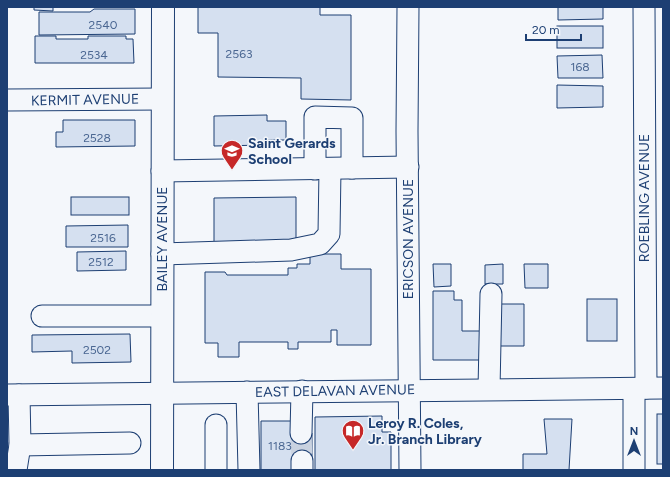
<svg xmlns="http://www.w3.org/2000/svg" width="670" height="477" viewBox="0 0 670 477" font-family="Figtree,sans-serif">
	<style>
		.building { fill: #d5e0f0; stroke: #1d3f73 }
		.lines { fill: none; stroke-linecap: round; stroke-linejoin: round }
		.minor-tunnel { stroke: #c9d2e0; stroke-width: 21; stroke-dasharray: 21 10; stroke-linecap: butt }
		.minor-casing { stroke: #1d3f73; stroke-width: 23 }
		.major-casing { stroke: #1d3f73; stroke-width: 24 }
		.minor { stroke: #f4f7fb; stroke-width: 21 }
		.major { stroke: #f4f7fb; stroke-width: 22 }
		.labels { text-anchor: middle; dominant-baseline: central; stroke-width: 3; stroke-linejoin: round; paint-order: stroke }
		.number-label { font-size: 12px; fill: #4b6792 }
		.street-label { font-size: 14px; fill: #1d3f73; stroke: #f4f7fb }
		.poi-label { font-size: 14px; font-weight: bold; fill: #1d3f73; stroke: #f4f7fb; text-anchor: start }
	</style>
	<rect width="100%" height="100%" fill="#f4f7fb"/>
	<g class="building">
		<path d="M34 7H53V11L34 10Z"/>
		<path d="M198 7H320V15H351V100L301 99V78L218 77V33H198Z"/>
		<path d="M558 7H603V19L558 20Z"/>
		<path d="M94 9H135V34L39 35V12H90Z"/>
		<rect x="557" y="26" width="46" height="22"/>
		<path d="M35 36H56V39H88V36H126V39H133L134 63H35Z"/>
		<path d="M602 55 603 78H558L557 56Z"/>
		<path d="M557 85 603 86V107L557 108Z"/>
		<path d="M267 115V121H286V140H268V145L214 146V116Z"/>
		<path d="M63 120H135V146L56 147V132H63Z"/>
		<rect x="71" y="197" width="58" height="18"/>
		<path d="M296 197V245H214V198Z"/>
		<path d="M128 225V247H66V226Z"/>
		<path d="M126 251V270L77 271V252Z"/>
		<path d="M310 254H341V269H371V345H337V330H331V342H298V349H288V342H239V357H218V343H205V272H225L227 275H288V268H297V264H310Z"/>
		<path d="M433 264H451V286L434 287Z"/>
		<path d="M503 264V284H485V265Z"/>
		<path d="M524 264H548V288H525Z"/>
		<path d="M433 291H454V300H462V331H483V360H433Z"/>
		<rect x="587" y="299" width="30" height="42"/>
		<path d="M499 304H524V346H500Z"/>
		<path d="M130 334 131 362 72 363V351L32 352V335Z"/>
		<rect x="657" y="414" width="6" height="50"/>
		<path d="M382 416V432H391V470H315V417Z"/>
		<path d="M544 419H572L569 470H523V454H547Z"/>
		<path d="M261 421H294L295 433H312V459L295 470H261Z"/>
	</g>
	<g class="lines">
		<path class="minor-tunnel" d="M301 433 302 461"/>
		<g class="minor-casing">
			<g id="minor">
				<path d="M408 7 407 131 410 470"/>
				<path d="M644 7 646 388"/>
				<path d="M7 100 162 99"/>
				<path d="M315 169V117L352 118V168"/>
				<path d="M162 171 408 167"/>
				<path d="M162 254 291 250 320 244 329 234 330 169"/>
				<path d="M42 316H162"/>
				<path d="M489 389 491 294"/>
				<path d="M247 392 249 470"/>
				<path d="M7 395 663 388"/>
				<path d="M216 425V470"/>
				<path d="M301 433 302 391"/>
				<path d="M20 445 130 443"/>
				<path d="M16 470 20 445 19 395"/>
				<path d="M302 470V461"/>
				<path d="M634 470V389"/>
			</g>
		</g>
		<g class="major-casing">
			<path id="major" d="M162 470 163 7"/>
		</g>
		<use href="#minor" class="minor"/>
		<use href="#major" class="major"/>
	</g>
	<defs>
		<g id="school-pin" transform="scale(1.15)"><path d="M0 17L-7.5 6A9.5 9.5 0 1 1 7.5 6Z" fill="#c62828" stroke="#f4f7fb"/><path d="M0-5L7-2L0 1L-7-2ZM-4 1L0 2.5L4 1V4Q0 6-4 4Z" fill="#fff"/></g>
		<g id="library-pin" transform="scale(1.15)"><path d="M0 17L-7.5 6A9.5 9.5 0 1 1 7.5 6Z" fill="#c62828" stroke="#f4f7fb"/><path d="M-6-4Q-3-5.5-.7-3.5V5Q-3 3-6 4ZM6-4Q3-5.5 .7-3.5V5Q3 3 6 4Z" fill="#fff"/></g>
	</defs>
	<g fill-rule="evenodd">
		<use href="#school-pin" x="232" y="151"/>
		<use href="#library-pin" x="353" y="431"/>
	</g>
	<g class="labels">
		<g class="number-label">
			<text x="103" y="25">2540</text>
			<text x="239" y="54">2563</text>
			<text x="94" y="55">2534</text>
			<text x="580" y="67">168</text>
			<text x="97" y="138">2528</text>
			<text x="103" y="238">2516</text>
			<text x="101" y="262">2512</text>
			<text x="97" y="350">2502</text>
			<text x="280" y="446">1183</text>
		</g>
		<g class="street-label">
			<text transform="translate(85 100) rotate(-1)">KERMIT AVENUE</text>
			<text transform="translate(644 198) rotate(-90)">ROEBLING AVENUE</text>
			<text transform="translate(162 239) rotate(-90)">BAILEY AVENUE</text>
			<text transform="translate(408 239) rotate(-90)">ERICSON AVENUE</text>
			<text transform="translate(335 391) rotate(-1)">EAST DELAVAN AVENUE</text>
		</g>
		<g class="poi-label">
			<text x="248" y="143">Saint Gerards<tspan x="248" dy="16">School</tspan></text>
			<text x="368" y="423">Leroy R. Coles,<tspan x="368" dy="16">Jr. Branch Library</tspan></text>
		</g>
	</g>
	<rect width="670" height="477" fill="none" stroke="#1d3f73" stroke-width="16"/>
	<g transform="translate(634 441)" stroke="#f4f7fb" stroke-width="3" paint-order="stroke">
	<path d="M0-3L7 15L0 10L-7 15Z" fill="#1d3f73"/>
	<text y="-6" font-size="11" font-weight="bold" text-anchor="middle" fill="#1d3f73">N</text>
	</g>
	<path d="M526 34v6h55v-6" fill="none" stroke="#1d3f73" stroke-width="2"/>
	<text x="532" y="34" font-size="12" fill="#1d3f73" stroke="#f4f7fb" stroke-width="3" paint-order="stroke">20 m</text>
</svg>
